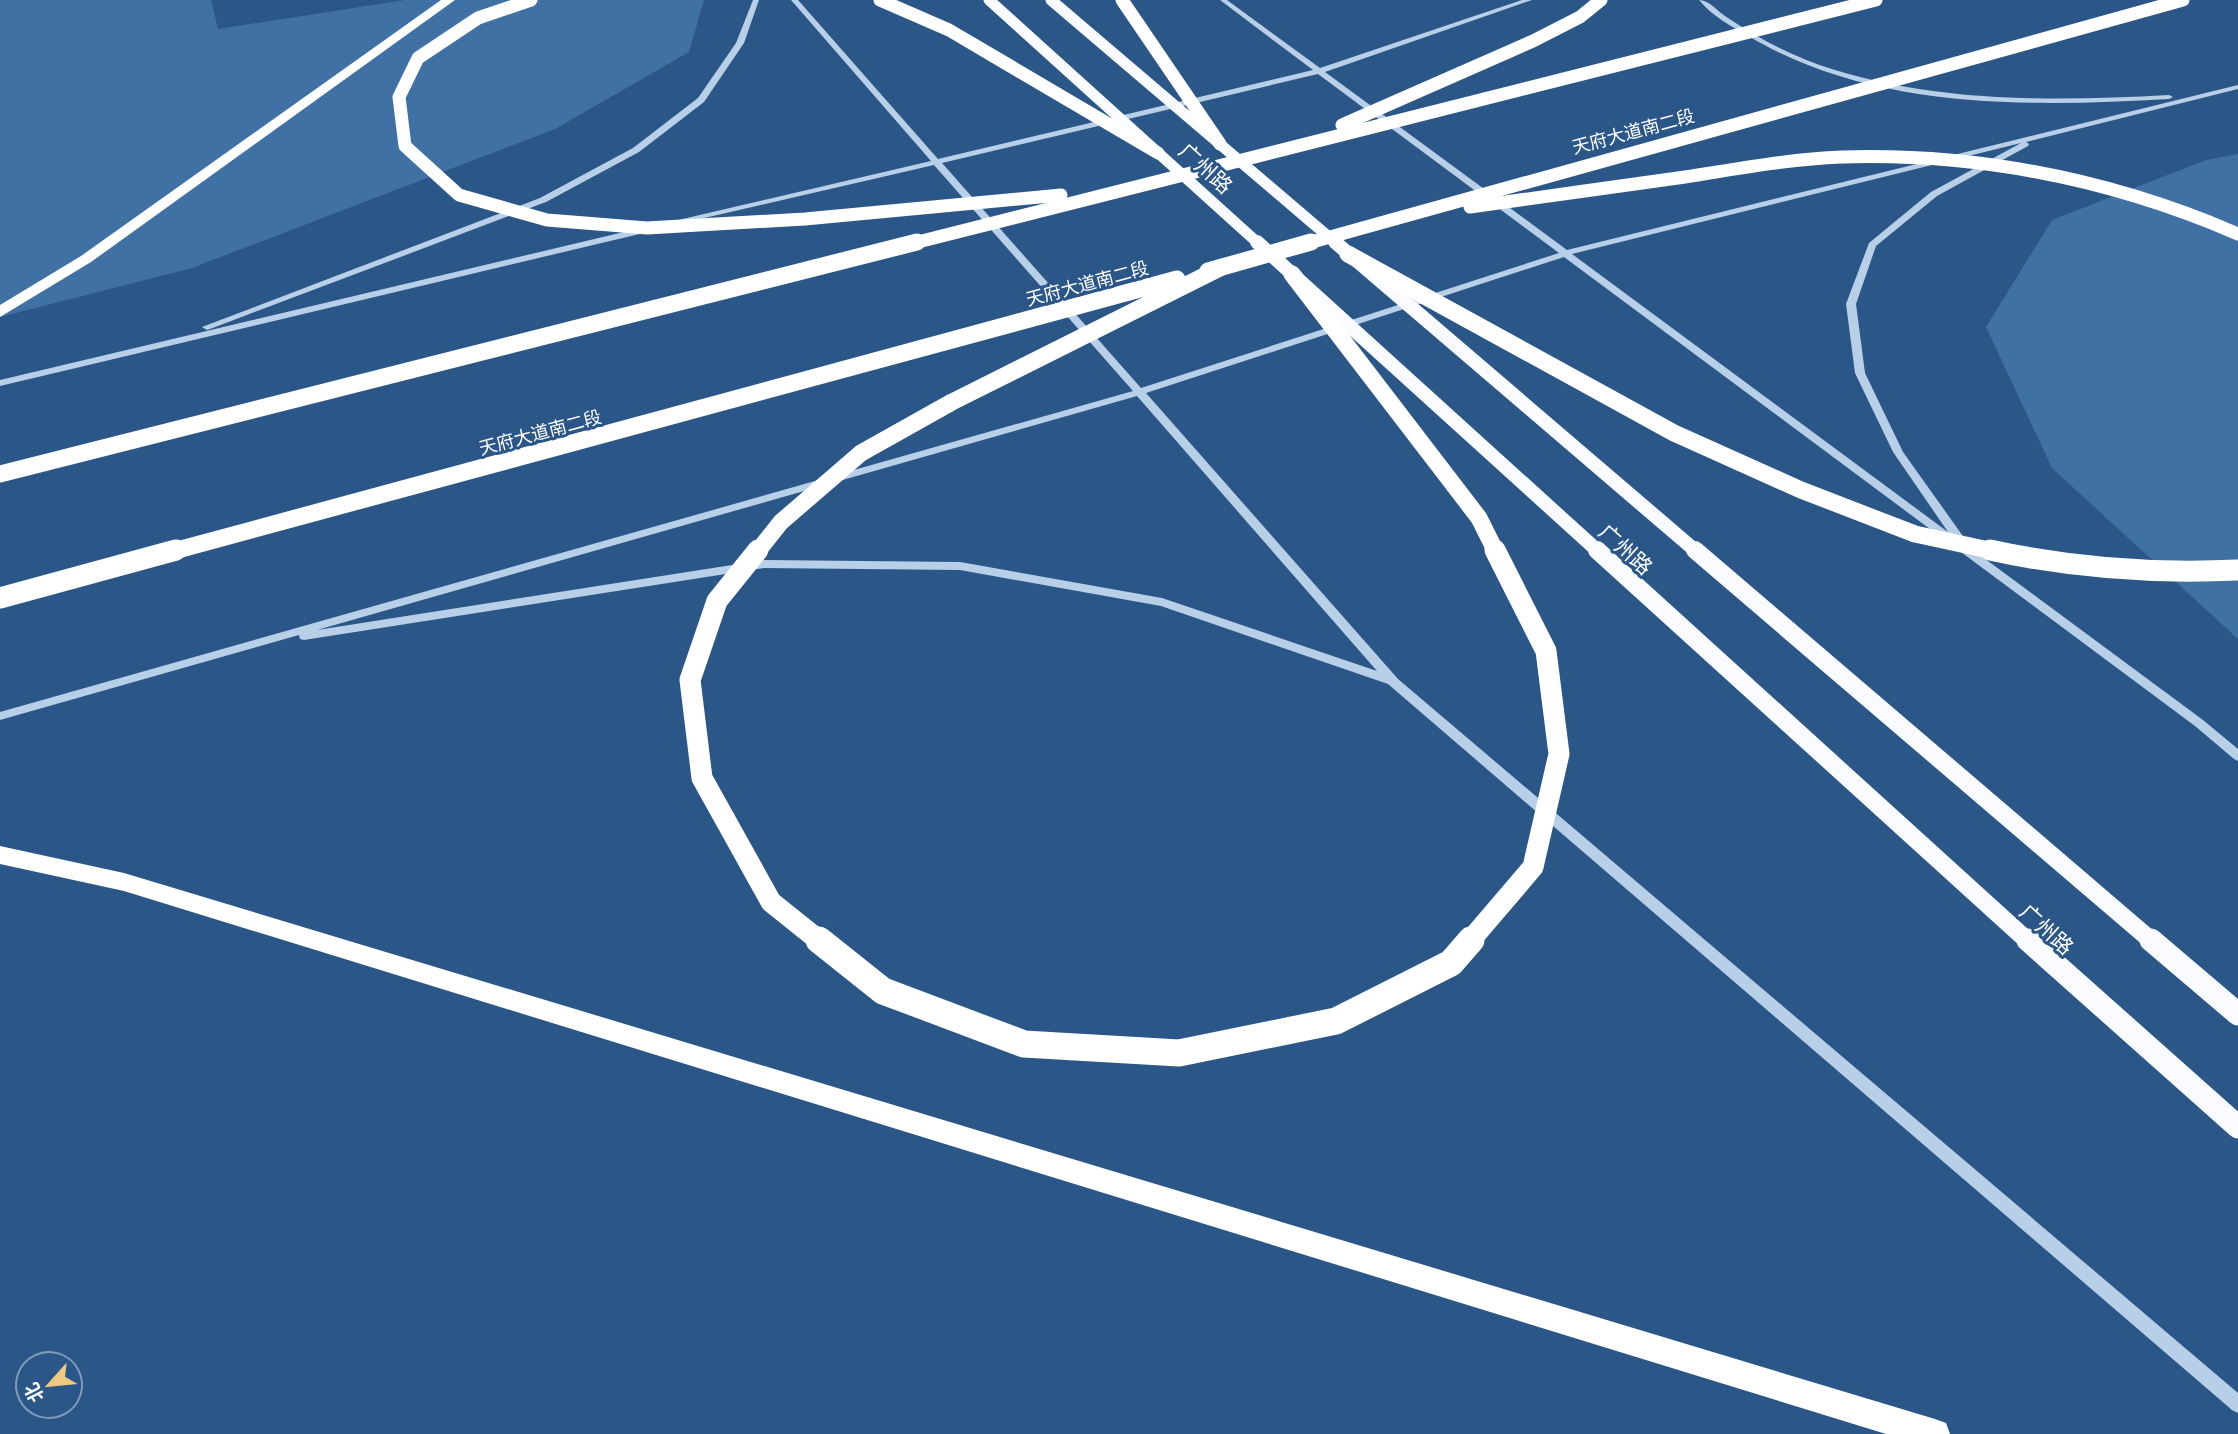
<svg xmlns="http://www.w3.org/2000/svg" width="2238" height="1434" viewBox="0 0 2238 1434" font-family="'Noto Sans','Noto Sans SC',sans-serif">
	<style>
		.green { fill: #4071a4 }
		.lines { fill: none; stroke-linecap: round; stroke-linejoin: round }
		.minor { fill: #b8cfe8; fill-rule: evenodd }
		.highway { fill: #fff; fill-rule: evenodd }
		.major-bridge-far3 { stroke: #f9fbfe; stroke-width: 11 }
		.major-bridge-far2 { stroke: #f9fbfe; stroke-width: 14 }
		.major-bridge-far1 { stroke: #f9fbfe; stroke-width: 18 }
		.major-bridge { stroke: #f9fbfe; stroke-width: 23 }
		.highway-bridge-far3 { stroke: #fff; stroke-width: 13 }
		.highway-bridge-far2 { stroke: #fff; stroke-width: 17 }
		.highway-bridge-far1 { stroke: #fff; stroke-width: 21 }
		.highway-bridge { stroke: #fff; stroke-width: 27 }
		.labels { text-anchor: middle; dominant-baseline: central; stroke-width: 6; stroke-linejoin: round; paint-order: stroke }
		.far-street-label { font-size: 18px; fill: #fff; stroke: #2b5688 }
		.street-label { font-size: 21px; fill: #fff; stroke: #2b5688 }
	</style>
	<rect width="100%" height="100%" fill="#2b5688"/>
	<g class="green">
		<path d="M0 0H211L218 29 405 0H704L689 52 555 129 192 268 0 317Z"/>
		<path d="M2238 154V639L2052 468 1986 327 2052 220 2206 160Z"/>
	</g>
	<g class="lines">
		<g class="minor">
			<path d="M753 0H759L744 43 704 102 639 152 546 202 210 329 207 330 202 327 540 198 633 148 698 98 736 43Z"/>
			<path d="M791 0H798L938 159 1313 70 1220 0H1227L1320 68 1522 0H1532L1325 72 1567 250 2238 85V89L2026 142 2029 144 2028 146 1937 196 1876 246 1856 304 1865 373 1903 452 1965 539V544L2203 720 2238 749V761L2234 759 2195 726 1564 257 1146 393 1398 679 2238 1393V1413L2232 1410 1388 684 1161 606 960 570 764 568 304 640 300 639 299 635 0 720V712L1133 391 934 165 674 225V221L931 161ZM1318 74 1559 253 1141 388 942 163ZM2021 143 1931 192 1869 243 1846 304 1855 373 1893 452 1948 532 1572 254ZM1137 396 1377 671 1162 598 960 562 764 560 317 630Z"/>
			<path d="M1699 0C1709 0 1716 10 1725 16 1759 39 1795 58 1835 70 1942 103 2058 101 2169 95L2173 97 2169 99C2029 107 1874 110 1750 37 1732 27 1712 16 1699 0Z"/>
			<path d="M645 227 649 230 648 232 0 386V380Z"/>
		</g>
		<g class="highway">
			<path d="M441 0H455L91 262 0 317V305L81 256Z"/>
			<path d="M0 846 124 873 1935 1419 1946 1423 1950 1434H1886L124 891 0 864Z"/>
		</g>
		<g class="major-bridge-far3">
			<path d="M989 0 1259 244"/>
			<path d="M1051 0 1337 244"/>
		</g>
		<g class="major-bridge-far2">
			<path d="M1257 242 1599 552"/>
			<path d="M1335 242 1697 552"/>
		</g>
		<g class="major-bridge-far1">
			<path d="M1597 550 2029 942"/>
			<path d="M1695 550 2153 942"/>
		</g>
		<g class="major-bridge">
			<path d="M2028 940 2238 1127"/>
			<path d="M2151 940 2238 1014"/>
		</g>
		<g class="highway-bridge-far3">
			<path d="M531 0 478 18 418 58 399 97 405 146 459 195 547 220 647 228 805 219 1061 195"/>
			<path d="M880 0 949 30 1158 153"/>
			<path d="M1122 0 1220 144"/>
			<path d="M1342 125 1533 41 1580 17 1601 0"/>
			<path d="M1470 207C1542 197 1613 187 1685 177 1737 169 1789 159 1842 157 1979 153 2113 180 2238 234"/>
			<path d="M910 244 1876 0"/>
			<path d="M1305 244 2183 0"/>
		</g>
		<g class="highway-bridge-far2">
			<path d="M1348 254 1674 433 1801 490 1915 534 1998 552"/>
			<path d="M1208 271 1311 242"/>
			<path d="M1292 274 1479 518 1496 552"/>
			<path d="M0 474 917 242"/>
			<path d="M170 552 1177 279"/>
			<path d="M757 552 781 522 861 453 952 402 1222 267"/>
		</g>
		<g class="highway-bridge-far1">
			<path d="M758 550 717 601 690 680 702 778 771 902 821 942"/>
			<path d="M1990 550C2072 568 2154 574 2238 570"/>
			<path d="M0 598 176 550"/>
			<path d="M1469 942 1533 867 1559 754 1546 651 1495 550"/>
		</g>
		<path class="highway-bridge" d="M819 940 883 991 1024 1044 1179 1053 1336 1021 1451 963 1471 940"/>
	</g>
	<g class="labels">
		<g class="far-street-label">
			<text transform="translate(1633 131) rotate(-15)">天府大道南二段</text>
			<text transform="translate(1087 283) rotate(-15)">天府大道南二段</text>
			<text transform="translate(540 432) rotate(-15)">天府大道南二段</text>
		</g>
		<g class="street-label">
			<text transform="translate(1206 168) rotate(42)">广州路</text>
			<text transform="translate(1626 549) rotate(42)">广州路</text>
			<text transform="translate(2047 929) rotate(42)">广州路</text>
		</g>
	</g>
	<g transform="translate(49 1385) rotate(243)"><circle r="33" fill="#2b5688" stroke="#809ab8" stroke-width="2"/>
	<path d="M0-5L12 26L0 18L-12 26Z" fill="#eeca80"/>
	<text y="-10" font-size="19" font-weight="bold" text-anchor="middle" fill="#ffffff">北</text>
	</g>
</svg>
